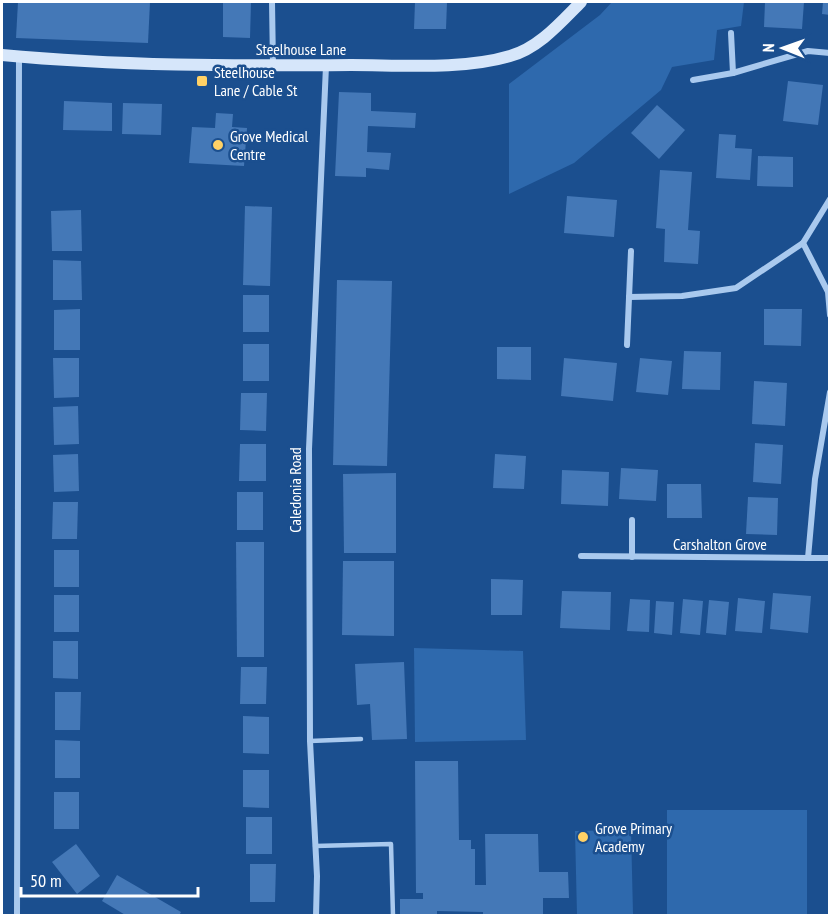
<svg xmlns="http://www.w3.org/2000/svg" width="831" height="917" viewBox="0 0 831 917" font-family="'PT Sans Narrow',sans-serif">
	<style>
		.green { fill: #2e69ad }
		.building { fill: #4478b7 }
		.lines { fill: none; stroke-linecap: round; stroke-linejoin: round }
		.lane { stroke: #a9c9ee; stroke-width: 4.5 }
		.street { stroke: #a9c9ee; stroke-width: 6 }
		.secondary { stroke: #d6e6fa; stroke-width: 12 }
		.poi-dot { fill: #ffd166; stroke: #1b4f8f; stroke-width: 2 }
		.labels { text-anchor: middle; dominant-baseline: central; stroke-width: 5; stroke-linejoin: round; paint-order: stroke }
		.street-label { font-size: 16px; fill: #fff; stroke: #1b4f8f }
		.poi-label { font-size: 16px; fill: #fff; stroke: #1b4f8f; text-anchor: start }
	</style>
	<rect width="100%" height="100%" fill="#1b4f8f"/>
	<g class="green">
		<path d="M612 2H744L741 26 717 30 714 60 672 67 661 90 574 163 509 194V84L600 15Z"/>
		<path d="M414 648 523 651 526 740 415 742Z"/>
		<rect x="667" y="810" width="140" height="105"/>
		<path d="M631 830 633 914 577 915 575 831Z"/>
	</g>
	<g class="building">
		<path d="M18 2H150L148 43 16 38Z"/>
		<path d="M223 2H251L250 38 223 37Z"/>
		<path d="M415 2H447L446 29H414Z"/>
		<path d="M765 2H804L802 29 764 27Z"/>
		<path d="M823 2H830V15L822 14Z"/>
		<path d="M788 81 823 85 818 125 783 121Z"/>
		<path d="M339 92 371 93V111L416 113 415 128 368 126 367 152 391 153 389 170 366 168V177L335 176Z"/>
		<path d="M64 101 112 103V131L63 130Z"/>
		<path d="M123 103 162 104 161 135 122 134Z"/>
		<path d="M657 105 685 130 659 159 631 133Z"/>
		<path d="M216 113 233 114 232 127 247 128 244 166 189 163 192 127 215 128Z"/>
		<path d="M719 134 736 135 735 148 752 149 750 180 716 178Z"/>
		<path d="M758 156 793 157V187L757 186Z"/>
		<path d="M660 170 692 172 688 230 700 231 698 264 664 262 665 229 656 228Z"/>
		<path d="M567 196 617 200 614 237 564 233Z"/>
		<path d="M245 206 272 207 270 286 243 285Z"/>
		<path d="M81 210 82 251H52L51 211Z"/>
		<path d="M53 260 81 261 82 300H53Z"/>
		<path d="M337 280 392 281 387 466 333 465Z"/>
		<rect x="243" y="295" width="26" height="37"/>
		<path d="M80 309V350H54V310Z"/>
		<path d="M764 309H802L801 346 764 345Z"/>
		<rect x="243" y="344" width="26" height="37"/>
		<path d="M497 347H531V380L497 379Z"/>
		<path d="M684 351 721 352 720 390 682 389Z"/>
		<path d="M53 358H79V397L54 398Z"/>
		<path d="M564 358 617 363 613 401 561 396Z"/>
		<path d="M640 358 672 361 668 395 636 392Z"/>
		<path d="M754 381 787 383 785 426 752 424Z"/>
		<path d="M241 393H267L266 431 240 430Z"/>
		<path d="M78 406 79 444 54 445 53 407Z"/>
		<path d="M755 443 783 445 781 484 753 482Z"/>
		<path d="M240 444H266V481H239Z"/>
		<path d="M78 454 79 491 54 492 53 455Z"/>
		<path d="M495 454 526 456 524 489 493 488Z"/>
		<path d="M621 468 658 470 656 501 619 499Z"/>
		<path d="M562 470 609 472 608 506 561 504Z"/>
		<path d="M396 473V553H344L343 474Z"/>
		<path d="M667 484H701L702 518H667Z"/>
		<rect x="237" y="492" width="26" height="38"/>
		<path d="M748 497 778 498 777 535 746 534Z"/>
		<path d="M53 502H78L77 539H52Z"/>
		<path d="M236 542H264V657H237Z"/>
		<rect x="54" y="550" width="25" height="37"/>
		<path d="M343 561H394V636L342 635Z"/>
		<path d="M491 579 523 580 522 615H491Z"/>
		<path d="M562 591 611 592 610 630 560 628Z"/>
		<path d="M773 593 811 596 808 633 770 629Z"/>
		<rect x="54" y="595" width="25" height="37"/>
		<path d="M738 598 765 601 762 633 735 631Z"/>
		<path d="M630 599 650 600 649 632 627 631Z"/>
		<path d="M683 599 703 601 700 635 680 633Z"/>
		<path d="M709 600 729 602 726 635 706 633Z"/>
		<path d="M656 601 674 602 672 635 654 633Z"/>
		<path d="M53 641H78V679L53 678Z"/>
		<path d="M404 662 407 739 372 740 370 704 357 705 355 664Z"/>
		<path d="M241 667H267L266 704H240Z"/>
		<path d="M55 692H81L80 730H55Z"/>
		<path d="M243 716 269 717V754L243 753Z"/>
		<path d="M55 740 80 741V778H55Z"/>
		<path d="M415 761H458L459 840H471V849H475V885H486L485 834H538L539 872H568L569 898H543V916H483V912L437 911V916H400V899H423V893H416Z"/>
		<path d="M243 770H269V808L243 807Z"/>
		<rect x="54" y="792" width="25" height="37"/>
		<rect x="246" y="817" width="26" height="37"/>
		<path d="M76 844 100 876 77 894 52 862Z"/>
		<path d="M250 864H276L275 902H250Z"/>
		<path d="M117 875 181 912 179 916H127L102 901Z"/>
	</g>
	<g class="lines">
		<g class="lane">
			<path d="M310 741 361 739"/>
			<path d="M315 846 391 844 393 916"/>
		</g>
		<g class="street">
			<path d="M272 2 273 65"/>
			<path d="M731 33 733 73"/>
			<path d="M693 80 733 73 808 51 830 53"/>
			<path d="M803 243 828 292 830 315"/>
			<path d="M629 297 682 296 736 288 803 243 830 199"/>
			<path d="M627 345 631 251"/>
			<path d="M581 556 808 558 815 479 830 392"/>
			<path d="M632 557V520"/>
			<path d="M808 558H830"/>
			<path d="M17 916 19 57"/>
			<path d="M316 916 317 876 310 741 309 449 326 66"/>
		</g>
		<path class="secondary" d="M2 55C118 66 235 66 351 65 400 65 464 70 510 56 539 48 561 22 581 2"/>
	</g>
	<g class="poi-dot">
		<rect x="196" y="75" width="12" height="12" rx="3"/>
		<circle cx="218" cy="145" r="6"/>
		<circle cx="583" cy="837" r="6"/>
	</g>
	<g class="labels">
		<g class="street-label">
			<text x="301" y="49">Steelhouse Lane</text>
			<text transform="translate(295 490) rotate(-90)">Caledonia Road</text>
			<text x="720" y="544">Carshalton Grove</text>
		</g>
		<g class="poi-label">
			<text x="214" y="72">Steelhouse<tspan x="214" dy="18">Lane / Cable St</tspan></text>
			<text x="230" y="136">Grove Medical<tspan x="230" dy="18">Centre</tspan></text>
			<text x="595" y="828">Grove Primary<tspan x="595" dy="18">Academy</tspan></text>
		</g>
	</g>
	<rect width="831" height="917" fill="none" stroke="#ffffff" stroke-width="6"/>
	<g transform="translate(783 48) rotate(271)" stroke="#1b4f8f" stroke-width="4.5" paint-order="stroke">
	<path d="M0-4.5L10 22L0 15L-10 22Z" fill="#ffffff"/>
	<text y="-9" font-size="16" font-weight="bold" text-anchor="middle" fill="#ffffff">N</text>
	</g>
	<path d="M21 887v9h177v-9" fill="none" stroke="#ffffff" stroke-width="3"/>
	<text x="30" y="887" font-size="18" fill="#ffffff" stroke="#1b4f8f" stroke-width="4.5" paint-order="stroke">50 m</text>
</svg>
